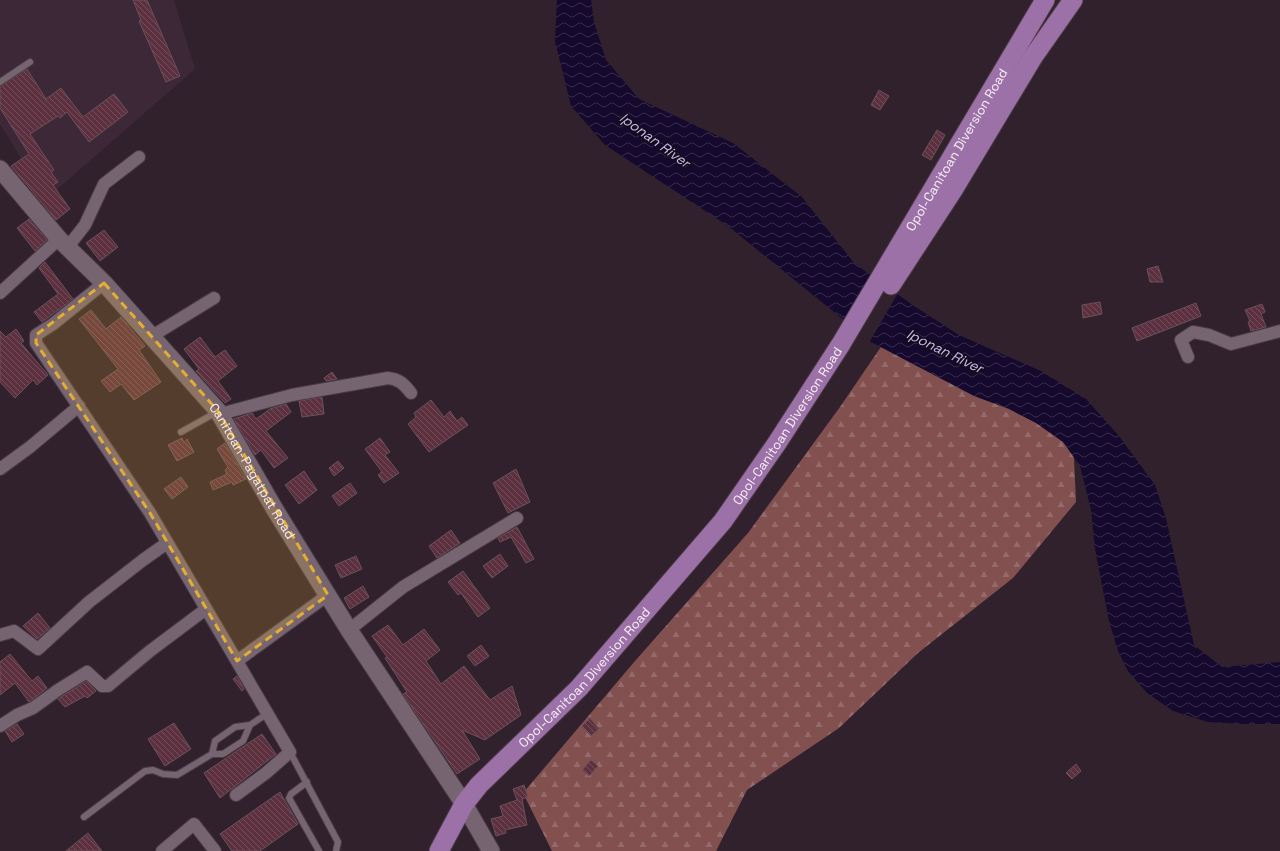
<svg xmlns="http://www.w3.org/2000/svg" width="1280" height="851" viewBox="0 0 1280 851" font-family="'Space Grotesk',sans-serif">
	<style>
		.built { fill: #3d2838 }
		.forest { fill: url(#forest-firs) }
		.water { fill: url(#water-waves) }
		.pier { fill: #31212c }
		.building { fill: url(#building-back-hatch); stroke: #685259 }
		.lines { fill: none; stroke-linecap: round; stroke-linejoin: round }
		.lane-casing { stroke: #4a3c46; stroke-width: 8 }
		.street-casing { stroke: #4a3c46; stroke-width: 14 }
		.secondary-casing { stroke: #4a3c46; stroke-width: 19 }
		.primary-casing { stroke: #4a3c46; stroke-width: 21 }
		.lane { stroke: #776471; stroke-width: 6 }
		.street { stroke: #776471; stroke-width: 12 }
		.secondary { stroke: #776471; stroke-width: 17 }
		.primary { stroke: #9b71a8; stroke-width: 19 }
		.marked { fill: #e2ae34; fill-opacity: 0.2; stroke: #e2ae34; stroke-width: 3; stroke-dasharray: 8 5; stroke-linejoin: round }
		.labels { text-anchor: middle; dominant-baseline: central; stroke-width: 3; stroke-linejoin: round; paint-order: stroke }
		.street-label { font-size: 13px; fill: #faeff6; stroke: #140d12 }
		.water-label { font-size: 14px; font-style: italic; fill: #c7b9ff; stroke: #140d12 }
	</style>
	<defs>
		<pattern id="forest-firs" width="22" height="20" patternUnits="userSpaceOnUse"><rect width="22" height="20" fill="#835050"/><path d="M5 1l3.5 6h-7zM16 11l3.5 6h-7z" fill="#956a6a"/></pattern>
		<pattern id="water-waves" width="16" height="10" patternUnits="userSpaceOnUse"><rect width="16" height="10" fill="#15092d"/><path d="M0 5q4-4 8 0t8 0" fill="none" stroke="#382d4c"/></pattern>
		<pattern id="building-back-hatch" width="6" height="6" patternUnits="userSpaceOnUse"><rect width="6" height="6" fill="#5d3040"/><path d="M-1 5l2 2M0 0l6 6M5-1l2 2" fill="none" stroke="#754e5c"/></pattern>
	</defs>
	<rect width="100%" height="100%" fill="#31212c"/>
	<path class="built" d="M0 0H174L195 69 46 199 0 124Z"/>
	<path class="forest" d="M887 338 1073 438 1076 502 1013 578 918 653 839 728 747 790 716 851H552L523 793 635 661 748 533 840 407Z"/>
	<path class="water" d="M557 0H591L594 22 606 60 639 99 733 143 802 197 854 263 914 306 959 335 1041 371 1086 399 1119 436 1155 485 1166 518 1194 645 1222 667 1280 662V724H1244L1208 722 1173 711 1147 693 1128 671 1118 651 1109 621 1095 549 1091 510 1080 466 1063 442 1036 423 1009 409 974 396 871 342 728 226 605 145 571 106 555 41Z"/>
	<path class="pier" d="M873 275 898 293 869 343 845 323Z"/>
	<g class="building">
		<path d="M133 0H147L180 76 166 82 139 21 141 20Z"/>
		<path d="M27 69 46 99 61 88 83 117 114 94 128 112 89 142 67 112 60 118 58 116 30 134 54 170 51 172 58 182 53 185 70 209 56 220 11 166 29 154 0 108V86Z"/>
		<path d="M879 90 889 96 880 110 871 105Z"/>
		<path d="M937 130 945 135 931 160 922 155Z"/>
		<path d="M29 219 47 240 35 251 17 228Z"/>
		<path d="M104 230 118 247 100 261 86 243Z"/>
		<path d="M45 262 73 299 42 322 34 312 58 294 39 268Z"/>
		<path d="M1158 266 1163 282H1150L1147 269Z"/>
		<path d="M1100 302 1102 314 1083 318 1082 305Z"/>
		<path d="M1196 303 1201 316 1137 341 1132 328Z"/>
		<path d="M1262 304 1265 312 1261 314 1266 327 1251 331 1248 322 1250 321 1245 310Z"/>
		<path d="M91 310 106 329 121 317 145 346 139 350 161 382 134 400 121 384 110 392 101 381 118 369 79 319Z"/>
		<path d="M16 329 24 341 21 343 48 375 37 385 33 380 15 398 0 382V331L6 337Z"/>
		<path d="M200 337 215 357 225 350 237 366 218 381 231 399 225 403 196 371 199 369 184 349Z"/>
		<path d="M332 372 337 379 326 381 324 378Z"/>
		<path d="M322 397 324 414 302 417 299 401Z"/>
		<path d="M431 400 444 417 450 411 457 421 462 417 468 425 429 452 408 424 416 417 414 413Z"/>
		<path d="M286 404 291 412 266 431 288 458 274 468 261 450 255 455 234 419 252 413 256 419 270 409Z"/>
		<path d="M182 438 184 443 187 439 194 452 177 461 168 445Z"/>
		<path d="M380 438 390 452 385 455 399 473 384 483 378 475 382 472 365 449Z"/>
		<path d="M225 443 246 479 233 485 232 482 213 490 210 482 227 474 225 470 228 467 217 449Z"/>
		<path d="M338 461 344 468 334 476 329 468Z"/>
		<path d="M516 469 530 502 508 513 493 483Z"/>
		<path d="M304 471 317 490 299 504 285 485Z"/>
		<path d="M181 477 188 487 172 499 164 489Z"/>
		<path d="M350 483 357 493 339 506 332 496Z"/>
		<path d="M517 527 534 559 526 563 511 537 500 542 498 538Z"/>
		<path d="M451 530 460 543 437 558 429 546Z"/>
		<path d="M500 554 508 566 492 578 483 566Z"/>
		<path d="M356 556 362 569 341 578 335 565Z"/>
		<path d="M463 571 490 608 478 617 461 593 458 595 448 582Z"/>
		<path d="M363 586 369 597 350 609 344 598Z"/>
		<path d="M38 613 50 628 37 639 23 626Z"/>
		<path d="M388 625 403 645 424 629 440 650 426 661 441 684 464 666 490 700 512 686 521 715 485 740 462 730 480 759 457 774 403 694 407 692 385 658 387 657 372 636Z"/>
		<path d="M481 645 489 656 475 666 467 656Z"/>
		<path d="M10 654 32 681 38 676 47 688 29 702 15 683 0 695V662Z"/>
		<path d="M237 676 244 689 242 691 233 679Z"/>
		<path d="M86 681 96 691 87 698 85 696 65 707 58 699Z"/>
		<path d="M590 718 599 729 591 736 582 726Z"/>
		<path d="M174 723 191 749 165 766 148 739Z"/>
		<path d="M17 724 24 734 12 742 5 731Z"/>
		<path d="M262 734 276 754 220 798 204 773Z"/>
		<path d="M591 760 598 766 589 776 582 770Z"/>
		<path d="M1076 764 1081 771 1072 779 1066 773Z"/>
		<path d="M524 785 528 797 522 799 527 825 505 830 506 833 496 836 491 819 503 816 500 806 517 800 513 789Z"/>
		<path d="M280 792 298 824 260 851H232L220 834Z"/>
		<path d="M88 833 102 851H66Z"/>
	</g>
	<g class="lines">
		<g class="lane-casing">
			<g id="lane">
				<path d="M0 82 30 62"/>
				<path d="M181 432 217 412"/>
				<path d="M290 752 338 842 336 851"/>
				<path d="M212 754 215 741 235 727 250 725 268 713"/>
				<path d="M307 782 291 794 289 798 319 851"/>
				<path d="M84 817 145 771 153 770 163 774 177 775 212 754H223L243 741 250 725"/>
			</g>
		</g>
		<g class="street-casing">
			<g id="street">
				<path d="M67 248 85 225 104 184 139 157"/>
				<path d="M104 283 53 324 36 335V343L150 513 290 752 266 773 236 795"/>
				<path d="M0 293 59 239"/>
				<path d="M152 336 214 298"/>
				<path d="M1188 357 1181 340 1193 332 1209 335 1231 344 1280 331"/>
				<path d="M220 414 292 395 388 378C399 379 404 384 411 393"/>
				<path d="M0 469 30 447 79 406"/>
				<path d="M349 630 403 587 517 518"/>
				<path d="M0 635 14 631 38 649 89 602 143 560 167 543"/>
				<path d="M237 661 328 595"/>
				<path d="M0 726 17 715 33 708 58 690 87 672 102 686H108L150 651 206 609"/>
				<path d="M162 851 194 824 215 851"/>
			</g>
		</g>
		<g class="secondary-casing">
			<g id="secondary">
				<path id="s1" d="M0 169 59 239 104 283 218 411 274 508 349 630 464 804 491 851"/>
			</g>
		</g>
		<g class="primary-casing">
			<g id="primary">
				<path d="M891 285 953 190 1033 57 1073 0"/>
				<path id="s2" d="M439 851 464 804 479 785 579 688 723 521 777 443 841 344 1045 0"/>
			</g>
		</g>
		<use href="#lane" class="lane"/>
		<use href="#street" class="street"/>
		<use href="#secondary" class="secondary"/>
		<use href="#primary" class="primary"/>
	</g>
	<path class="marked" d="M104 283 218 411 328 595 237 661 150 513 36 343V335Z"/>
	<g class="labels">
		<g class="street-label">
			<text stroke="none"><textPath href="#s2" startOffset="876">Opol-Canitoan Diversion Road</textPath></text>
			<text stroke="none"><textPath href="#s2" startOffset="552">Opol-Canitoan Diversion Road</textPath></text>
			<text stroke="none"><textPath href="#s1" startOffset="395">Canitoan-Pagatpat Road</textPath></text>
			<text stroke="none"><textPath href="#s2" startOffset="228">Opol-Canitoan Diversion Road</textPath></text>
		</g>
		<g class="water-label">
			<text transform="translate(655 140) rotate(36)">Iponan River</text>
			<text transform="translate(945 351) rotate(26)">Iponan River</text>
		</g>
	</g>
</svg>
